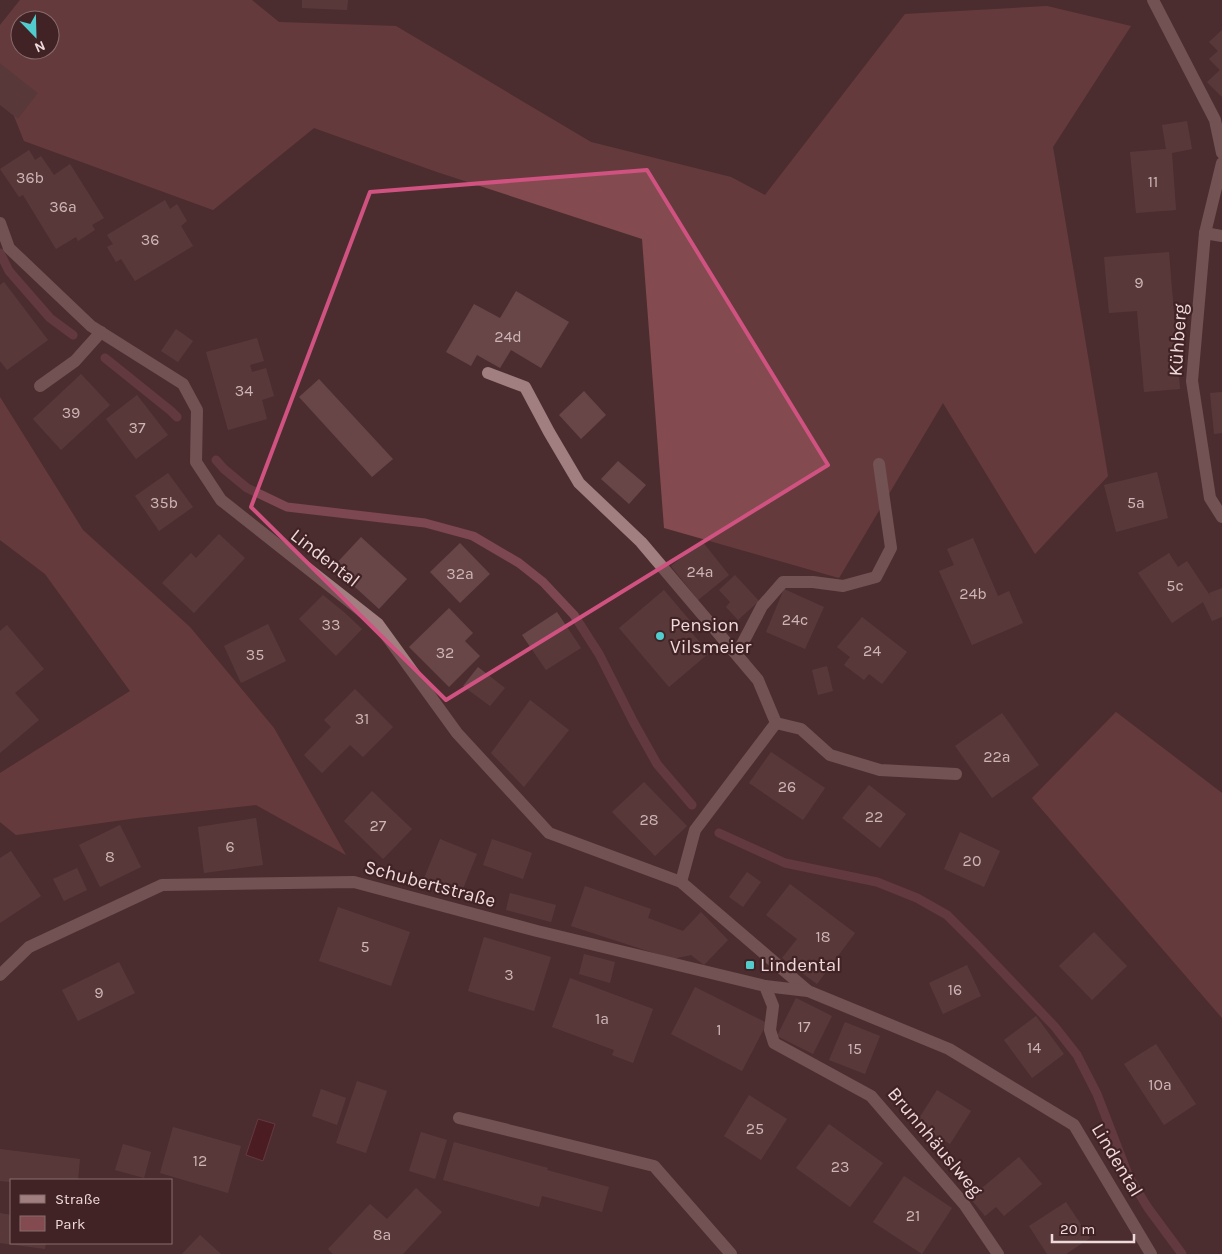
<svg xmlns="http://www.w3.org/2000/svg" width="1222" height="1254" viewBox="0 0 1222 1254" font-family="Karla,sans-serif">
	<style>
		.green { fill: #834b4f; fill-rule: evenodd }
		.water { fill: #4c0816; stroke: #7d4751 }
		.lines { fill: none; stroke-linecap: round; stroke-linejoin: round }
		.stream { stroke: #7d4751; stroke-width: 9 }
		.building { fill: #684648 }
		.minor { stroke: #a17e7f; stroke-width: 12 }
		.marked { fill: none; stroke: #d05281; stroke-width: 4; stroke-linejoin: round }
		.poi-dot { fill: #52cdce; stroke: #412325; stroke-width: 2 }
		.labels { text-anchor: middle; dominant-baseline: central; stroke-width: 4.5; stroke-linejoin: round; paint-order: stroke }
		.number-label { font-size: 16px; fill: #cdb5b6 }
		.street-label { font-size: 19px; fill: #efdadb; stroke: #412325 }
		.poi-label { font-size: 19px; fill: #efdadb; stroke: #412325; text-anchor: start }
	</style>
	<rect width="100%" height="100%" fill="#4c2d2f"/>
	<g class="green">
		<path d="M20 0H252L279 22 396 26 591 142 731 177 765 195 905 14 1047 6 1131 26 1053 147 1108 476 1035 554 943 403 839 578 664 528 642 239 437 172 314 128 213 210 24 141 0 81V25ZM20 20H50V50H20Z"/>
		<path d="M0 397 83 530 190 627 274 728 346 855 256 805 137 818 16 835 0 822V773L130 691 45 574 0 540Z"/>
		<path d="M1116 712 1222 793V1018L1032 798Z"/>
	</g>
	<path class="water" d="M258 1119 275 1124 263 1161 246 1155Z"/>
	<g class="lines">
		<g class="stream">
			<path d="M0 253 9 271 50 318 73 335"/>
			<path d="M105 358 171 411 177 417"/>
			<path d="M216 460 224 469 247 488 287 507 425 523 473 536 519 563 543 582 574 615 599 654 634 723 657 764 692 805"/>
			<path d="M719 833 785 863 877 882 917 898 947 915 976 944 1055 1027 1077 1055 1097 1094 1129 1177 1148 1208 1182 1254"/>
		</g>
	</g>
	<g class="building">
		<path d="M302 0H348L347 10 302 8Z"/>
		<path d="M1222 30V97L1207 82 1220 70 1209 59 1218 51 1209 42Z"/>
		<path d="M0 63 38 93 18 119 0 105Z"/>
		<path d="M1187 121 1192 149 1172 153 1176 210 1136 213 1130 152 1166 149 1162 125Z"/>
		<path d="M29 150 35 160 41 156 54 175 70 164 104 218 92 225 95 230 78 241 76 237 56 249 23 195 19 197 0 169Z"/>
		<path d="M165 200 170 209 177 204 187 221 181 226 193 246 135 281 121 259 116 262 107 247 113 244 107 235Z"/>
		<path d="M1169 252 1180 389 1144 392 1137 311 1109 313 1104 257Z"/>
		<path d="M4 282 48 340 7 370 0 361V285Z"/>
		<path d="M516 291 569 322 541 368 511 350 500 368 477 355 471 366 446 352 474 304 500 318Z"/>
		<path d="M176 329 193 341 178 362 161 351Z"/>
		<path d="M257 338 264 361 250 365 252 372 266 368 274 396 262 400 267 419 228 430 206 352Z"/>
		<path d="M81 374 110 405 61 450 33 419Z"/>
		<path d="M319 379 393 459 372 477 299 397Z"/>
		<path d="M584 391 606 415 581 439 559 415Z"/>
		<path d="M1222 392V433L1214 434 1210 393Z"/>
		<path d="M137 395 168 435 136 459 106 419Z"/>
		<path d="M618 461 646 485 629 504 601 479Z"/>
		<path d="M1157 472 1168 518 1116 532 1104 485Z"/>
		<path d="M168 473 193 507 159 531 135 496Z"/>
		<path d="M219 534 245 558 194 613 162 583 191 553 196 558Z"/>
		<path d="M361 537 407 579 379 609 333 567Z"/>
		<path d="M973 538 998 596 1009 591 1023 623 972 645 939 571 954 565 947 549Z"/>
		<path d="M702 541 729 575 698 600 671 566Z"/>
		<path d="M460 543 490 574 460 603 430 572Z"/>
		<path d="M1169 553 1178 567 1187 561 1211 597 1209 593 1222 588V617L1212 621 1203 602 1172 623 1138 573Z"/>
		<path d="M735 575 759 601 738 620 726 607 730 602 719 590Z"/>
		<path d="M784 589 824 607 805 649 766 632Z"/>
		<path d="M664 590 691 622 686 626 709 653 669 687 619 628Z"/>
		<path d="M323 595 345 613 362 629 336 656 299 619Z"/>
		<path d="M449 608 473 633 465 641 480 656 449 687 409 647Z"/>
		<path d="M557 612 581 648 546 670 522 635Z"/>
		<path d="M862 617 907 652 882 684 869 674 864 680 844 665 850 657 837 647Z"/>
		<path d="M268 624 286 661 241 683 224 646Z"/>
		<path d="M7 625 44 669 15 693 39 720 0 753V631Z"/>
		<path d="M827 666 833 691 818 695 812 670Z"/>
		<path d="M478 667 505 688 490 706 463 686Z"/>
		<path d="M355 689 393 727 363 757 350 745 322 773 304 755 331 727 324 720Z"/>
		<path d="M530 700 569 730 524 787 491 753Z"/>
		<path d="M1002 713 1039 765 992 798 955 746Z"/>
		<path d="M771 752 825 788 803 820 749 783Z"/>
		<path d="M644 782 687 826 655 856 612 812Z"/>
		<path d="M869 785 906 814 880 848 842 818Z"/>
		<path d="M372 791 412 829 383 859 344 821Z"/>
		<path d="M256 818 263 865 204 873 198 827Z"/>
		<path d="M120 825 141 867 100 887 79 845Z"/>
		<path d="M960 832 1000 851 984 887 944 869Z"/>
		<path d="M440 839 477 854 460 896 423 881Z"/>
		<path d="M492 839 532 853 523 879 483 865Z"/>
		<path d="M11 851 41 896 0 923V858Z"/>
		<path d="M77 868 87 890 64 901 53 879Z"/>
		<path d="M747 872 761 882 743 907 729 897Z"/>
		<path d="M790 884 855 933 817 984 782 958 797 939 766 915Z"/>
		<path d="M585 886 651 909 648 918 683 931 701 912 728 940 704 965 691 955 672 959 571 926Z"/>
		<path d="M510 893 556 905 551 922 506 910Z"/>
		<path d="M338 907 410 932 391 986 319 961Z"/>
		<path d="M1094 932 1127 966 1092 1000 1059 966Z"/>
		<path d="M484 937 551 957 534 1011 468 991Z"/>
		<path d="M584 954 615 962 610 983 579 974Z"/>
		<path d="M119 962 135 993 78 1021 62 990Z"/>
		<path d="M967 965 981 996 943 1014 929 983Z"/>
		<path d="M570 978 653 1009 633 1063 612 1055 614 1050 552 1027Z"/>
		<path d="M695 987 767 1023 742 1071 671 1034Z"/>
		<path d="M796 998 832 1016 813 1054 777 1036Z"/>
		<path d="M1036 1016 1064 1054 1032 1078 1004 1040Z"/>
		<path d="M845 1022 880 1036 865 1074 829 1060Z"/>
		<path d="M1156 1044 1196 1104 1164 1125 1124 1064Z"/>
		<path d="M357 1081 387 1091 366 1153 336 1143Z"/>
		<path d="M321 1089 346 1098 337 1125 312 1116Z"/>
		<path d="M937 1090 971 1111 950 1144 916 1123Z"/>
		<path d="M749 1095 787 1119 761 1160 724 1136Z"/>
		<path d="M829 1124 883 1163 850 1207 796 1168Z"/>
		<path d="M173 1127 241 1146 228 1193 160 1173Z"/>
		<path d="M421 1132 447 1140 435 1179 409 1171Z"/>
		<path d="M454 1142 548 1168 547 1170 609 1187 602 1212 542 1196 539 1207 443 1180Z"/>
		<path d="M123 1144 151 1152 144 1178 115 1170Z"/>
		<path d="M0 1149 80 1159 78 1180H11V1182L0 1181Z"/>
		<path d="M1019 1157 1042 1184 1004 1216 996 1207 985 1216 970 1198Z"/>
		<path d="M904 1176 952 1208 922 1254 873 1222Z"/>
		<path d="M416 1188 442 1212 403 1254H333L328 1249 370 1204 387 1219Z"/>
		<path d="M1066 1202 1090 1238 1066 1254H1047L1029 1226Z"/>
		<path d="M0 1213 11 1215V1243H46L45 1249 0 1243Z"/>
		<path d="M200 1235 221 1254H182Z"/>
	</g>
	<g class="lines">
		<g class="minor">
			<path d="M1153 0 1215 120 1222 153"/>
			<path d="M1222 163 1205 233 1192 381 1210 498 1222 517"/>
			<path d="M0 223 9 248 91 326 183 384 197 410 196 462 221 500 378 624 457 733 549 833 681 882 808 991 949 1049 1074 1125 1151 1254"/>
			<path d="M1205 233 1222 236"/>
			<path d="M488 373 525 387 549 432 579 483 641 542 758 680 776 723 695 830 681 882"/>
			<path d="M40 386 75 361 101 332"/>
			<path d="M737 654 762 606 783 582H813L843 586 876 577 891 548 879 464"/>
			<path d="M776 723 801 729 830 755 880 770 956 774"/>
			<path d="M0 975 29 947 162 885 354 882 537 931 765 986 808 991"/>
			<path d="M765 986 773 1006 770 1030 774 1043 871 1096 964 1204 998 1254"/>
			<path d="M459 1118 654 1166 731 1254"/>
		</g>
	</g>
	<path d="M0 0H1222V1254H0ZM647 170 828 465 446 700 251 507 370 192Z" fill="#4c2d2f" fill-opacity=".55" fill-rule="evenodd"/>
	<path class="marked" d="M647 170 828 465 446 700 251 507 370 192Z"/>
	<g class="poi-dot">
		<circle cx="660" cy="636" r="5"/>
		<rect x="745" y="960" width="10" height="10" rx="2.5"/>
	</g>
	<g class="labels">
		<g class="number-label">
			<text x="30" y="177">36b</text>
			<text x="1153" y="181">11</text>
			<text x="63" y="206">36a</text>
			<text x="150" y="239">36</text>
			<text x="1139" y="282">9</text>
			<text x="508" y="336">24d</text>
			<text x="244" y="390">34</text>
			<text x="71" y="412">39</text>
			<text x="137" y="427">37</text>
			<text x="164" y="502">35b</text>
			<text x="1136" y="502">5a</text>
			<text x="700" y="571">24a</text>
			<text x="460" y="573">32a</text>
			<text x="1175" y="585">5c</text>
			<text x="973" y="593">24b</text>
			<text x="795" y="619">24c</text>
			<text x="331" y="624">33</text>
			<text x="872" y="650">24</text>
			<text x="445" y="652">32</text>
			<text x="255" y="654">35</text>
			<text x="362" y="718">31</text>
			<text x="997" y="756">22a</text>
			<text x="787" y="786">26</text>
			<text x="874" y="816">22</text>
			<text x="649" y="819">28</text>
			<text x="378" y="825">27</text>
			<text x="230" y="846">6</text>
			<text x="110" y="856">8</text>
			<text x="972" y="860">20</text>
			<text x="823" y="936">18</text>
			<text x="365" y="946">5</text>
			<text x="509" y="974">3</text>
			<text x="955" y="989">16</text>
			<text x="99" y="992">9</text>
			<text x="602" y="1018">1a</text>
			<text x="804" y="1026">17</text>
			<text x="719" y="1029">1</text>
			<text x="1034" y="1047">14</text>
			<text x="855" y="1048">15</text>
			<text x="1160" y="1084">10a</text>
			<text x="755" y="1128">25</text>
			<text x="200" y="1160">12</text>
			<text x="840" y="1166">23</text>
			<text x="913" y="1215">21</text>
			<text x="382" y="1234">8a</text>
		</g>
		<g class="street-label">
			<text transform="translate(1178 340) rotate(-86)">Kühberg</text>
			<text transform="translate(325 558) rotate(38)">Lindental</text>
			<text transform="translate(430 884) rotate(15)">Schubertstraße</text>
			<text transform="translate(935 1142) rotate(50)">Brunnhäuslweg</text>
			<text transform="translate(1117 1160) rotate(59)">Lindental</text>
		</g>
		<g class="poi-label">
			<text x="670" y="625">Pension<tspan x="670" dy="22">Vilsmeier</tspan></text>
			<text x="760" y="965">Lindental</text>
		</g>
	</g>
	<rect x="10" y="1179" width="162" height="65" fill="#412325" stroke="#876c6e"/>
	<rect x="20" y="1195" width="25" height="8" fill="#a17e7f" stroke="#876c6e"/>
	<text x="55" y="1204" font-size="15" fill="#efdadb">Straße</text>
	<rect x="20" y="1216" width="25" height="15" fill="#834b4f" stroke="#876c6e"/>
	<text x="55" y="1229" font-size="15" fill="#efdadb">Park</text>
	<g transform="translate(35 35) rotate(157)"><circle r="24" fill="#412325" stroke="#876c6e"/>
	<path d="M0-4L9 19L0 12L-9 19Z" fill="#52cdce"/>
	<text y="-8" font-size="14" font-weight="bold" text-anchor="middle" fill="#efdadb">N</text>
	</g>
	<path d="M1052 1234v8h82v-8" fill="none" stroke="#efdadb" stroke-width="2.5"/>
	<text x="1060" y="1234" font-size="15" fill="#efdadb" stroke="#412325" stroke-width="4" paint-order="stroke">20 m</text>
</svg>
